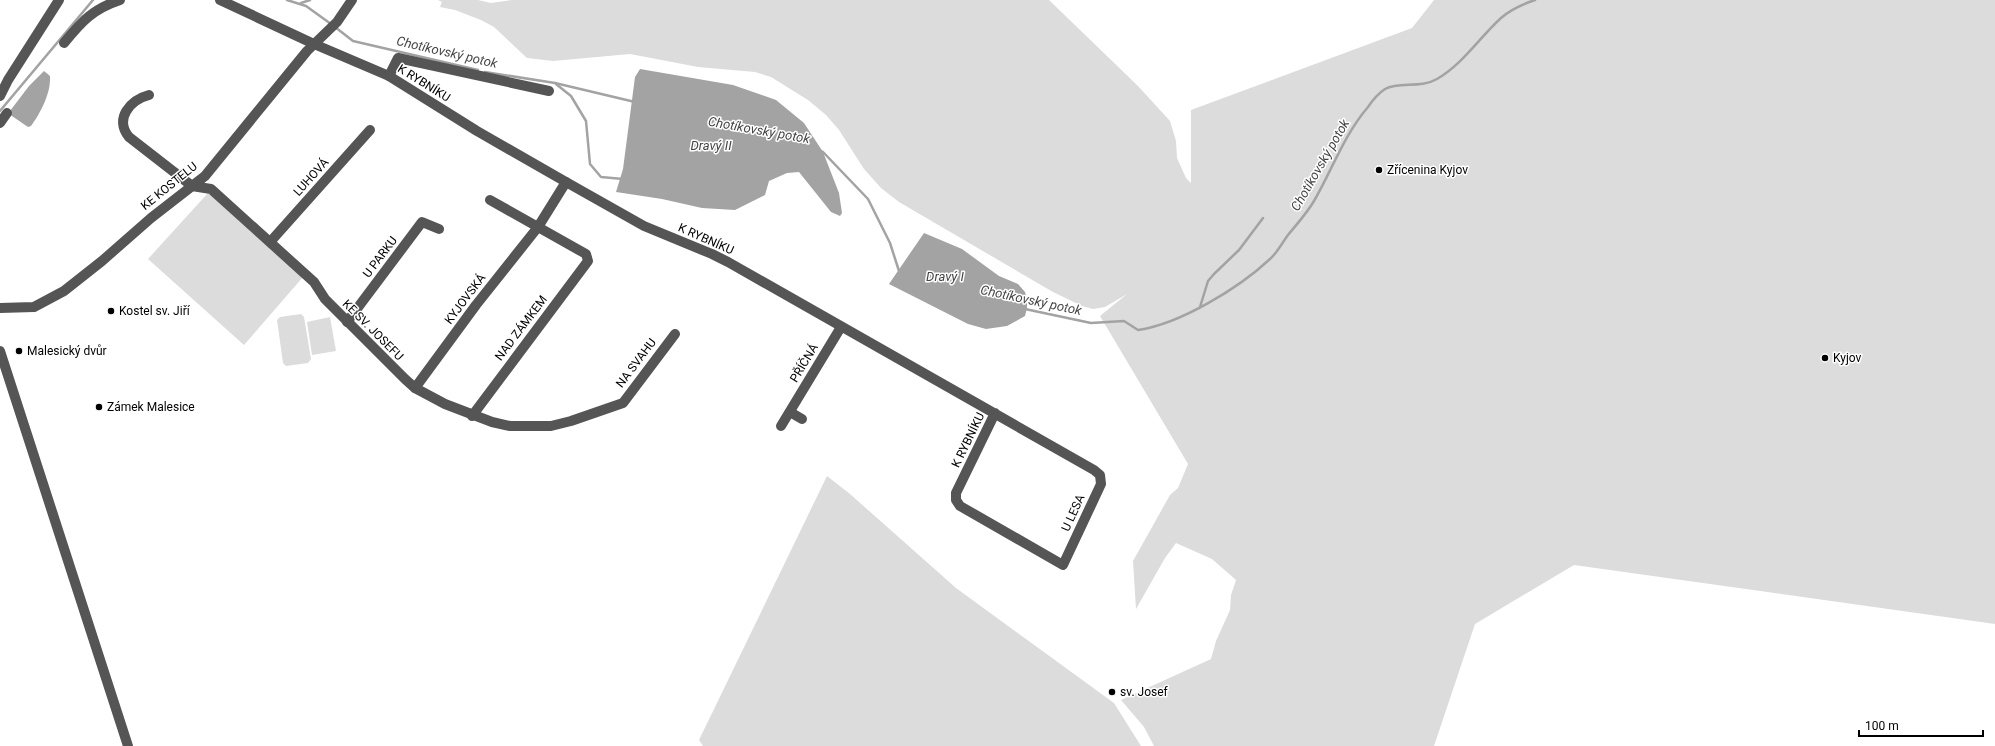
<svg xmlns="http://www.w3.org/2000/svg" width="1995" height="746" viewBox="0 0 1995 746" font-family="Roboto,sans-serif">
	<style>
		.green { fill: #dcdcdc }
		.water { fill: #a3a3a3 }
		.lines { fill: none; stroke-linecap: round; stroke-linejoin: round }
		.stream { stroke: #a3a3a3; stroke-width: 2.5 }
		.minor { stroke: #555; stroke-width: 10 }
		.poi-dot { fill: #000; stroke: #fff; stroke-width: 1.5 }
		.labels { text-anchor: middle; dominant-baseline: central; stroke-width: 3; stroke-linejoin: round; paint-order: stroke }
		.street-label { font-size: 12px; fill: #000; stroke: #fff }
		.poi-label { font-size: 12px; fill: #000; stroke: #fff; text-anchor: start }
		.water-label { font-size: 13px; font-style: italic; fill: #444; stroke: #fff }
	</style>
	<rect width="100%" height="100%" fill="#fff"/>
	<g class="green">
		<path d="M438 0H478L491 3 512 0H1049L1138 86 1170 121 1176 141 1177 158 1186 178 1191 183V110L1412 28 1434 0H1995V624L1574 565 1475 624 1434 746H1154L1144 727 1121 700 1211 659 1216 641 1230 610 1231 595 1236 580 1212 559 1176 543 1165 558 1136 609 1133 561 1170 495 1178 488 1188 464 1100 316 1127 294 1105 307 1093 309 1082 306 1053 292 899 202 881 188 864 169 839 130 826 115 808 100 771 77 755 72 698 67 630 54 553 61 527 58 494 27 481 20 455 10 440 7 442 2Z"/>
		<path d="M208 193 303 277 244 345 148 259Z"/>
		<path d="M301 314 304 317 311 359 308 363 286 366 283 363 277 320 280 317Z"/>
		<path d="M330 317 336 351 312 355 307 322Z"/>
		<path d="M827 476 850 494 956 588 1114 703 1141 746H703L699 740Z"/>
	</g>
	<g class="water">
		<path d="M640 69 733 85 776 100 804 123 823 152 839 193 842 213 840 216 831 212 799 172 787 173 769 181 765 195 735 210 702 208 662 199 616 192 623 169 635 77Z"/>
		<path d="M44 71 50 76C51 93 41 112 31 126L28 127 9 114 10 111 29 86Z"/>
		<path d="M924 233 962 249 999 276 1018 284 1025 292 1027 300V308L1025 316 1007 326 986 329 968 324 889 284Z"/>
	</g>
	<g class="lines">
		<g class="stream">
			<path d="M287 0 306 6 331 24"/>
			<path d="M301 3 310 0"/>
			<path d="M335 27 353 41 478 70"/>
			<path d="M485 72 555 83 635 102"/>
			<path d="M556 84 571 96 586 121 590 164 601 177 623 179"/>
			<path d="M0 111 93 0"/>
			<path d="M820 151 823 152 868 199 890 243 899 271"/>
			<path d="M1200 307 1208 281 1214 274 1239 250 1263 218"/>
			<path d="M1025 309 1091 323 1124 321 1138 330C1180 324 1239 288 1270 259 1277 253 1282 243 1288 235 1297 224 1307 213 1314 201 1332 170 1344 135 1368 107 1372 101 1379 93 1385 89 1400 81 1420 89 1437 79 1463 64 1479 38 1501 18 1511 9 1523 4 1535 0"/>
		</g>
		<g class="minor">
			<path d="M220 0 314 44 389 76 477 131 566 182 644 226 712 254 728 262 1094 470 1100 475 1101 484 1063 565 960 506 956 500V493L995 413"/>
			<path d="M64 43C82 21 93 9 120 0"/>
			<path d="M389 76 398 58 549 91"/>
			<path d="M149 95C130 100 114 119 129 137L192 186 211 189 314 282 325 299 405 379 415 388 445 404 492 422 510 426H551L571 421 623 403 675 334"/>
			<path d="M0 96 8 80 59 0"/>
			<path d="M0 123 7 113"/>
			<path d="M271 241 370 130"/>
			<path d="M0 308 34 307 64 291 102 261 151 218 205 176 307 51 337 22 352 0"/>
			<path d="M347 322 422 222 439 229"/>
			<path d="M0 351 128 746"/>
			<path d="M415 388 476 305 538 227 566 182"/>
			<path d="M790 412 802 419"/>
			<path d="M472 416 588 261 586 254 490 200"/>
			<path d="M781 426 841 327"/>
		</g>
	</g>
	<g class="poi-dot">
		<circle cx="1379" cy="170" r="4"/>
		<circle cx="111" cy="311" r="4"/>
		<circle cx="19" cy="351" r="4"/>
		<circle cx="1825" cy="358" r="4"/>
		<circle cx="99" cy="407" r="4"/>
		<circle cx="1112" cy="692" r="4"/>
	</g>
	<g class="labels">
		<g class="street-label">
			<text transform="translate(424 83) rotate(32)">K RYBNÍKU</text>
			<text transform="translate(311 177) rotate(-48)">LUHOVÁ</text>
			<text transform="translate(169 186) rotate(-39)">KE KOSTELU</text>
			<text transform="translate(706 239) rotate(24)">K RYBNÍKU</text>
			<text transform="translate(380 257) rotate(-53)">U PARKU</text>
			<text transform="translate(465 299) rotate(-53)">KYJOVSKÁ</text>
			<text transform="translate(521 328) rotate(-53)">NAD ZÁMKEM</text>
			<text transform="translate(373 330) rotate(45)">KE SV. JOSEFU</text>
			<text transform="translate(636 363) rotate(-53)">NA SVAHU</text>
			<text transform="translate(804 363) rotate(-59)">PŘÍČNÁ</text>
			<text transform="translate(968 440) rotate(-64)">K RYBNÍKU</text>
			<text transform="translate(1073 513) rotate(-65)">U LESA</text>
		</g>
		<g class="poi-label">
			<text x="1387" y="170">Zřícenina Kyjov</text>
			<text x="119" y="311">Kostel sv. Jiří</text>
			<text x="27" y="351">Malesický dvůr</text>
			<text x="1833" y="358">Kyjov</text>
			<text x="107" y="407">Zámek Malesice</text>
			<text x="1120" y="692">sv. Josef</text>
		</g>
		<g class="water-label">
			<text transform="translate(447 52) rotate(13)">Chotíkovský potok</text>
			<text transform="translate(759 130) rotate(10)">Chotíkovský potok</text>
			<text x="711" y="145">Dravý II</text>
			<text transform="translate(1320 165) rotate(-60)">Chotíkovský potok</text>
			<text x="945" y="276">Dravý I</text>
			<text transform="translate(1031 300) rotate(12)">Chotíkovský potok</text>
		</g>
	</g>
	<path d="M1859 730v6h124v-6" fill="none" stroke="#000000" stroke-width="2"/>
	<text x="1865" y="730" font-size="12" fill="#000000" stroke="#ffffff" stroke-width="3" paint-order="stroke">100 m</text>
</svg>
